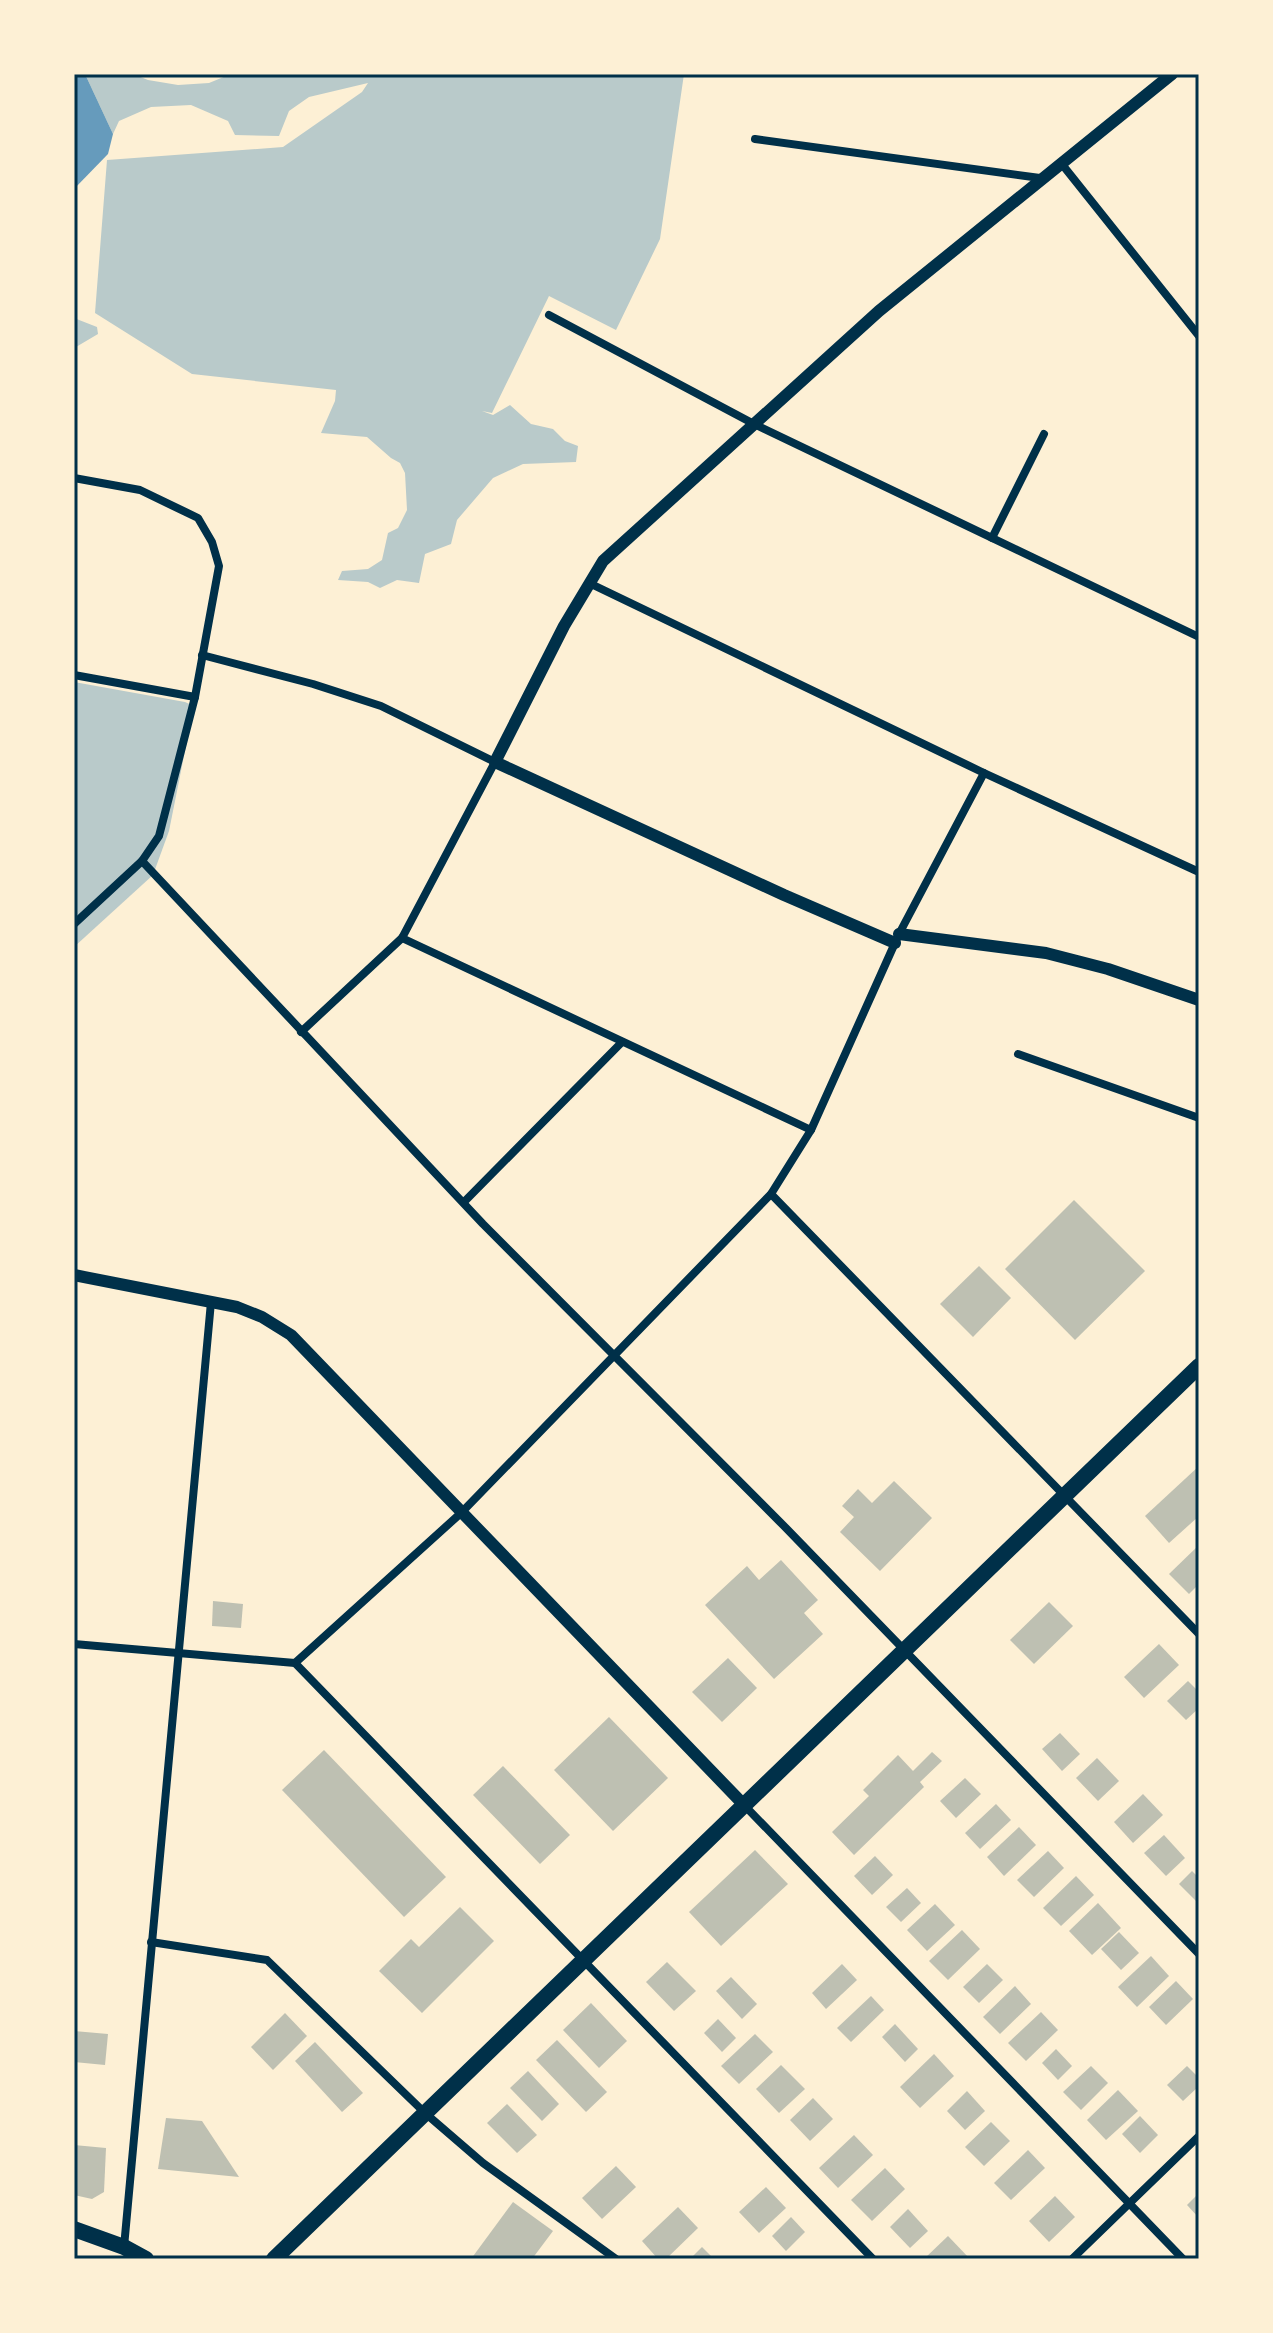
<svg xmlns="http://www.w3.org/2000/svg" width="1273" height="2333" viewBox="0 0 1273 2333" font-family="'Times New Roman',serif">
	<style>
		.green { fill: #b9caca }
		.water { fill: #669bbc }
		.building { fill: #bec0b2 }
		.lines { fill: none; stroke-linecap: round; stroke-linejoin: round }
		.minor { stroke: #003049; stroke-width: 8 }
		.tertiary { stroke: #003049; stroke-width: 12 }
		.primary { stroke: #003049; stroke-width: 16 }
		.neatline { fill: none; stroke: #003049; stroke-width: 3 }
	</style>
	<rect width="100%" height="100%" fill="#fdf0d5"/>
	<g class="green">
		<path d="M85 74H133L148 80 178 85 209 83 231 74H684L660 239 616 330 549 296 492 413 482 411 493 415 510 405 531 424 553 429 565 441 578 446 576 462 523 464 493 478 457 520 451 544 425 554 419 583 397 580 380 588 368 582 338 580 342 571 368 569 382 560 388 533 398 528 407 510 405 473 400 463 391 458 367 437 321 433 335 401 336 390 192 374 95 313 107 160 283 147 362 92 368 83 309 97 289 111 279 136 235 135 228 121 191 105 151 107 119 121 113 134Z"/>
		<path d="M74 318 97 327 98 334 76 347 74 355Z"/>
		<path d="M74 682 185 702 194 706 169 831 153 875 74 947Z"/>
	</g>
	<path class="water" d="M74 74H85L113 134 108 154 74 189Z"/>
	<g class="building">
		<path d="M1074 1200 1145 1271 1075 1340 1005 1269Z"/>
		<path d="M979 1266 1011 1298 973 1337 940 1304Z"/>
		<path d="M1199 1466V1516L1169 1543 1145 1516Z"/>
		<path d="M894 1481 932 1518 880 1571 840 1532 854 1517 842 1506 858 1489 872 1503Z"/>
		<path d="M1199 1545V1584L1189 1594 1169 1574Z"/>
		<path d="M781 1560 818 1600 804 1613 823 1634 774 1679 705 1605 747 1566 759 1580Z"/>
		<path d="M213 1601 243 1604 241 1628 212 1626Z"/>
		<path d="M1049 1602 1073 1626 1034 1664 1010 1640Z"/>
		<path d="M1159 1644 1179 1665 1144 1698 1124 1677Z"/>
		<path d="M728 1658 757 1688 722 1722 692 1692Z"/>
		<path d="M1188 1681 1199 1692V1708L1186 1720 1167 1701Z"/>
		<path d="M609 1717 668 1778 613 1831 554 1770Z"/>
		<path d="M1060 1733 1080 1754 1062 1771 1042 1749Z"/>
		<path d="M324 1750 446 1877 404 1917 282 1790Z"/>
		<path d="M932 1752 942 1761 920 1782 924 1787 854 1855 832 1832 869 1796 863 1790 898 1755 913 1771Z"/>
		<path d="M1097 1758 1119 1781 1098 1801 1076 1778Z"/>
		<path d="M503 1766 570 1835 540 1864 473 1795Z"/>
		<path d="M965 1778 981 1794 956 1818 940 1801Z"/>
		<path d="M1143 1794 1163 1815 1133 1843 1114 1822Z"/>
		<path d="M996 1804 1011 1820 980 1849 965 1833Z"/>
		<path d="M1019 1827 1036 1845 1004 1876 987 1857Z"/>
		<path d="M1164 1835 1185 1858 1166 1876 1144 1853Z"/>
		<path d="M755 1850 788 1884 721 1946 689 1912Z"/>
		<path d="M1048 1851 1064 1868 1034 1897 1017 1880Z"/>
		<path d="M875 1856 893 1875 872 1895 854 1876Z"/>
		<path d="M1192 1871 1199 1878V1899L1196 1901 1179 1884Z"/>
		<path d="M1076 1876 1094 1895 1061 1926 1043 1908Z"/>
		<path d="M907 1888 921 1903 901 1922 886 1907Z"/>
		<path d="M1098 1903 1121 1928 1092 1955 1069 1931Z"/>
		<path d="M935 1904 955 1925 927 1951 907 1930Z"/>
		<path d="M460 1907 494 1941 422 2013 379 1971 411 1939 419 1947Z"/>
		<path d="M962 1930 980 1949 948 1980 929 1961Z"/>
		<path d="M1119 1932 1139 1953 1121 1970 1101 1949Z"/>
		<path d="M1151 1956 1169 1976 1137 2007 1118 1987Z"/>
		<path d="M667 1962 696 1991 674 2011 646 1982Z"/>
		<path d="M842 1964 857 1980 826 2009 812 1993Z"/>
		<path d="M987 1964 1003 1980 979 2003 963 1987Z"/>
		<path d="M731 1977 757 2004 742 2019 716 1991Z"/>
		<path d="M1176 1981 1193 1999 1166 2025 1149 2007Z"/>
		<path d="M1015 1986 1031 2004 1000 2034 983 2017Z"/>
		<path d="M871 1996 884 2010 851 2042 837 2028Z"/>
		<path d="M591 2003 627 2041 599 2068 563 2030Z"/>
		<path d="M1041 2012 1058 2030 1026 2061 1008 2043Z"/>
		<path d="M285 2013 307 2036 273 2070 251 2047Z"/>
		<path d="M718 2019 736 2038 722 2052 704 2033Z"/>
		<path d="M895 2024 918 2049 905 2062 882 2037Z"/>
		<path d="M74 2031 108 2034 105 2065 74 2062Z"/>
		<path d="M755 2034 773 2052 739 2084 721 2066Z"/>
		<path d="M557 2040 607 2092 586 2112 536 2060Z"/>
		<path d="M315 2042 363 2093 342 2112 295 2061Z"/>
		<path d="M1056 2049 1072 2066 1058 2080 1042 2063Z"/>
		<path d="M934 2054 954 2076 920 2108 900 2087Z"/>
		<path d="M781 2065 805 2089 779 2113 756 2089Z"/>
		<path d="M1091 2066 1108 2083 1081 2110 1063 2092Z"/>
		<path d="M1187 2066 1199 2078V2086L1183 2101 1167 2085Z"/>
		<path d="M528 2071 559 2104 542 2121 510 2088Z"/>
		<path d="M1118 2090 1138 2111 1106 2140 1087 2120Z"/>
		<path d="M967 2091 985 2111 965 2130 947 2111Z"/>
		<path d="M813 2098 833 2119 810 2141 790 2120Z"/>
		<path d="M507 2104 537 2135 517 2153 487 2123Z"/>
		<path d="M1140 2116 1158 2135 1140 2153 1122 2134Z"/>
		<path d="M166 2118 202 2121 239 2177 158 2169Z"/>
		<path d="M991 2122 1010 2141 984 2166 965 2147Z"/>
		<path d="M854 2135 873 2155 838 2188 819 2168Z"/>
		<path d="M74 2145 106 2148 104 2192 92 2199 74 2195Z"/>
		<path d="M1028 2150 1045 2168 1011 2200 994 2183Z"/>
		<path d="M616 2166 636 2187 602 2219 582 2198Z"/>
		<path d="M885 2168 905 2189 872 2221 851 2200Z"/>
		<path d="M766 2187 786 2208 759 2233 739 2212Z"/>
		<path d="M1199 2193V2218L1187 2205Z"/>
		<path d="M1055 2196 1075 2217 1049 2242 1029 2221Z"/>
		<path d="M513 2202 553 2231 532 2259H471Z"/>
		<path d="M678 2207 698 2228 666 2259H658L642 2241Z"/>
		<path d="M908 2209 928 2231 910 2248 890 2227Z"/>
		<path d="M791 2217 805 2232 786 2251 772 2236Z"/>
		<path d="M948 2236 970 2259H924Z"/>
		<path d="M702 2247 714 2259H690Z"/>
	</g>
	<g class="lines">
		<g class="minor">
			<path d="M755 139 1040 178"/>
			<path d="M1061 163 1199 336"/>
			<path d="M549 315 754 424 1199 637"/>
			<path d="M74 478 140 490 198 518 212 542 219 566 195 697 159 836 142 861 74 924"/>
			<path d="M992 538 1044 434"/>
			<path d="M589 583 984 773 1199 872"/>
			<path d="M202 655 313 684 381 706 495 762 402 938 301 1032"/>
			<path d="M74 675 195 697"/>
			<path d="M142 861 483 1224 783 1525 1199 1954"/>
			<path d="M402 938 811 1130"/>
			<path d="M1018 1054 1199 1118"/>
			<path d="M771 1194 1199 1634"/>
			<path d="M464 1202 622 1042"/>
			<path d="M74 1644 295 1663 873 2259"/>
			<path d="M295 1663 461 1513 771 1194 811 1130 899 934 984 773"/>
			<path d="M744 1805 1183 2259"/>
			<path d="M151 1942 267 1960 425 2113 483 2163 616 2259"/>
			<path d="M124 2247 211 1302"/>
			<path d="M1072 2259 1199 2136"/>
		</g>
		<g class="tertiary">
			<path d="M899 934 1046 953 1108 969 1199 1000"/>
			<path d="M895 943 784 895 495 762 564 626 603 561 879 311 1172 74"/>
			<path d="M74 1275 237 1307 262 1317 291 1335 744 1805"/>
		</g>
		<g class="primary">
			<path d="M74 2229 124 2247 146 2259"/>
			<path d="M274 2259 1199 1366"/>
		</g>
	</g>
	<rect width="1273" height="2333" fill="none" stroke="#fdf0d5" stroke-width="152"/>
	<rect x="76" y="76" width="1121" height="2181" class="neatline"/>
</svg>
